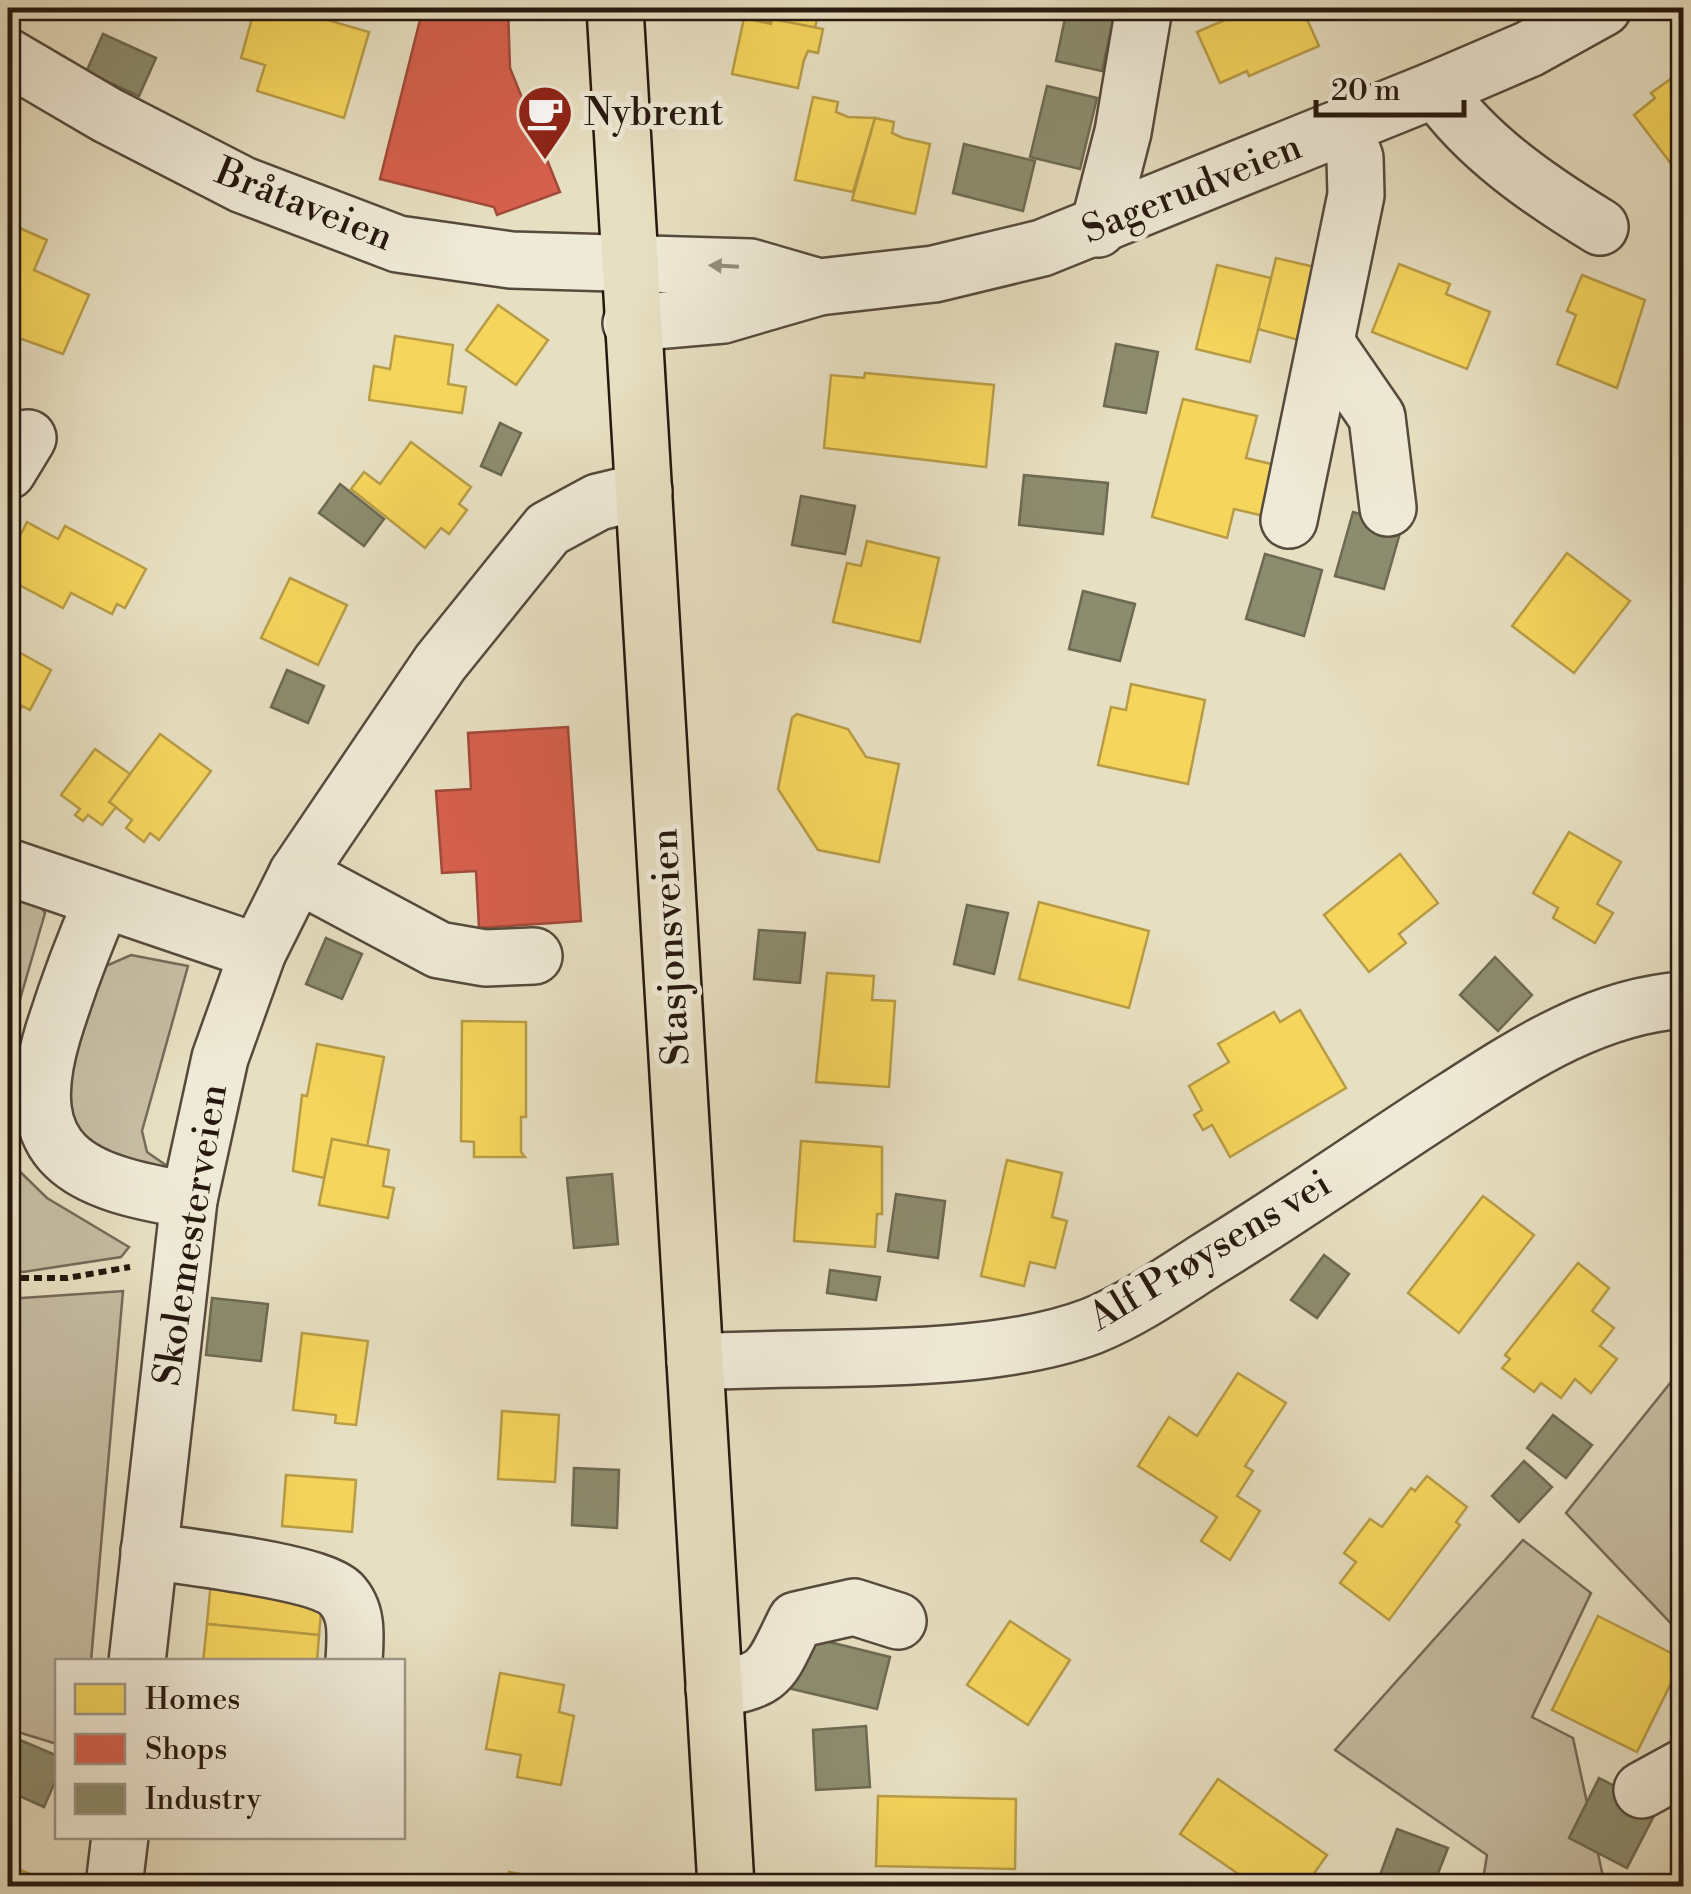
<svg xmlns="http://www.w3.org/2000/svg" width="1691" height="1894" viewBox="0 0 1691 1894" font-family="'Libre Bodoni',serif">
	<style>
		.green { fill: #c6bda3; stroke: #766a59; stroke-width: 2.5 }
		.homes { fill: #f6d55c; stroke: #b89c45; stroke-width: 2.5 }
		.shops { fill: #d6604d; stroke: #a14a3a; stroke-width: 2.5 }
		.industry { fill: #8c8c6e; stroke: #6d6952; stroke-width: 2.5 }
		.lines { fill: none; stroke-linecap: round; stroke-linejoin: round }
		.minor-casing { stroke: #564a3c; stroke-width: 60 }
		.major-casing { stroke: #26180f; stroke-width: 60 }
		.path { stroke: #26180f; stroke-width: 6; stroke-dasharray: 8 5; stroke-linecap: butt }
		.minor { stroke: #efead7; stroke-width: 55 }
		.major { stroke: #e7dfc1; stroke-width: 55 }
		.oneway { fill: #958c7d }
		.labels { text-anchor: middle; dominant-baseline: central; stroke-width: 10; stroke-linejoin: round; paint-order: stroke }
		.poi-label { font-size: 38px; fill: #26180f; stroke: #efead7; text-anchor: start }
		.street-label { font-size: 38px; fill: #26180f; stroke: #efead7 }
	</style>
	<rect width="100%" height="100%" fill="#e7dfc1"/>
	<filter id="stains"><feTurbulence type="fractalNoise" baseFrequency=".002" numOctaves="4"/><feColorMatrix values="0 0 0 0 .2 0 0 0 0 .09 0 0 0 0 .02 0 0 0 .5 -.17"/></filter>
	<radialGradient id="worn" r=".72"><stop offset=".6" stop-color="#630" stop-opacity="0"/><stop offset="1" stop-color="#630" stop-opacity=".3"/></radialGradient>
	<g class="green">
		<path d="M8 885 34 896 45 913 8 1041Z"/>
		<path d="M131 955 188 966 142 1131 147 1152 167 1166 164 1172 82 1144 62 1106 99 969Z"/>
		<path d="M8 1160 47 1198 129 1247 121 1257 23 1272 8 1268Z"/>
		<path d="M123 1291 91 1661 58 1662 57 1744 8 1729V1299Z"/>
		<path d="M1683 1367V1636L1566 1513Z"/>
		<path d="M1523 1540 1591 1593 1532 1717 1573 1738 1605 1886H1482L1487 1855 1335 1750Z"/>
	</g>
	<g class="homes">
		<path d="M738 8H811L819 9 815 28 736 17Z"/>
		<path d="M1219 8H1302L1319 46 1249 76 1247 71 1220 83 1197 32 1225 20Z"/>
		<path d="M293 10 369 32 344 118 257 91 265 65 241 58 254 11 290 20Z"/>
		<path d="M744 18 771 24 772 19 823 29 818 53 808 51 804 60 798 88 732 74Z"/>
		<path d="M1684 77V156L1672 165 1634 115 1655 98 1651 93 1672 78 1676 83Z"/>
		<path d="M813 97 838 102 836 112 848 117 875 118 853 192 795 180Z"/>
		<path d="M875 118 894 122 892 133 903 138 930 144 915 214 852 200Z"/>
		<path d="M8 223 47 240 34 270 89 295 63 354 8 334Z"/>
		<path d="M1276 258 1319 268 1310 343 1258 329Z"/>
		<path d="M1399 264 1450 284 1446 294 1490 312 1467 369 1372 332Z"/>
		<path d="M1217 265 1271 278 1250 362 1196 349Z"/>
		<path d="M1582 275 1645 300 1617 388 1557 364 1576 315 1567 311Z"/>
		<path d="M498 305 548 340 516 385 466 350Z"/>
		<path d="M395 336 453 345 448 384 466 387 462 413 369 400 374 366 390 369Z"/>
		<path d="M865 373 994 385 986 467 824 448 831 375 864 378Z"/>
		<path d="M1183 399 1257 416 1246 458 1280 466 1268 517 1234 509 1227 538 1152 517Z"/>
		<path d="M411 442 471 487 459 504 467 510 449 534 441 528 425 548 351 489 364 472 380 484Z"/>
		<path d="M27 522 58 539 65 526 146 569 125 608 117 604 112 614 71 593 63 608 8 579V560Z"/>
		<path d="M867 541 939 558 920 642 833 622 847 563 861 566Z"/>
		<path d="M1567 553 1630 601 1574 673 1512 626Z"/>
		<path d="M290 578 347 605 318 665 261 638Z"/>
		<path d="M8 646 51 670 30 710 22 706 17 716 8 711Z"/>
		<path d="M1131 684 1205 700 1188 784 1098 765 1111 707 1126 710Z"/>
		<path d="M797 714 848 729 866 757 899 764 879 862 818 850 778 789 792 718Z"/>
		<path d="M160 734 211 771 159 840 150 833 144 842 126 828 132 820 109 802Z"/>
		<path d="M95 749 130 774 109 802 116 807 102 825 88 815 83 821 75 815 80 809 61 795Z"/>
		<path d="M1569 832 1621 862 1597 904 1613 913 1595 943 1553 918 1558 908 1533 893Z"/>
		<path d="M1400 854 1438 903 1399 934 1406 943 1369 972 1324 915Z"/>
		<path d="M1039 902 1149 931 1129 1008 1019 979Z"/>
		<path d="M827 973 874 976 872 1000 895 1001 889 1087 816 1082Z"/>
		<path d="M1300 1010 1346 1088 1230 1157 1212 1125 1203 1130 1194 1115 1202 1110 1189 1086 1229 1062 1218 1044 1274 1012 1280 1022Z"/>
		<path d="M462 1021 526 1022V1117H521V1152L525 1157H474V1142L461 1141Z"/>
		<path d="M317 1044 384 1057 367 1147 332 1139 324 1178 293 1171 302 1095 307 1096Z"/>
		<path d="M332 1139 389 1150 383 1186 394 1188 388 1218 319 1205Z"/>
		<path d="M801 1141 882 1147V1214H877L875 1247 794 1241Z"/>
		<path d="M1007 1160 1062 1173 1052 1217 1067 1221 1055 1268 1030 1262 1024 1286 981 1276Z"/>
		<path d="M1483 1196 1534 1235 1459 1333 1408 1293Z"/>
		<path d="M1578 1263 1609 1288 1592 1311 1614 1328 1600 1346 1617 1359 1591 1393 1575 1379 1561 1398 1541 1383 1534 1392 1502 1368 1510 1359 1505 1355Z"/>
		<path d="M302 1333 368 1341 356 1425 335 1423 336 1415 293 1410Z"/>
		<path d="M1238 1373 1286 1403 1245 1466 1253 1471 1237 1496 1260 1511 1230 1560 1201 1541 1217 1517 1138 1466 1169 1417 1197 1436Z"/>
		<path d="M502 1411 559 1415 555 1482 498 1479Z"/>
		<path d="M286 1475 356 1480 352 1532 282 1526Z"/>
		<path d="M1427 1476 1467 1507 1456 1522 1460 1525 1389 1620 1340 1583 1356 1562 1344 1553 1370 1519 1382 1527 1411 1488 1415 1491Z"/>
		<path d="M211 1581 323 1591 319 1635 207 1624Z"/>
		<path d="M1598 1616 1683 1659 1637 1752 1552 1710Z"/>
		<path d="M1010 1621 1070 1660 1028 1725 967 1685Z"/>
		<path d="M207 1624 319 1635 317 1662H203Z"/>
		<path d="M500 1673 564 1685 559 1712 574 1716 561 1785 517 1777 521 1755 486 1749Z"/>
		<path d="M1218 1779 1327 1855 1305 1886H1256L1180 1834Z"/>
		<path d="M878 1796 1016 1799 1015 1869 876 1866Z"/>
		<path d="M8 1865 37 1877 33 1886H8Z"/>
		<path d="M509 1872 550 1879 549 1886H506Z"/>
	</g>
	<g class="shops">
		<path d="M423 8H508L510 68 560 192 497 215 494 207 380 179Z"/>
		<path d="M568 727 581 921 479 928 476 871 442 873 436 791 471 789 468 733Z"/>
	</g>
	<g class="industry">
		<path d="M1067 9 1113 20 1102 71 1056 61Z"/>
		<path d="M103 34 156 58 139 96 86 72Z"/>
		<path d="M1047 86 1097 98 1080 169 1030 157Z"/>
		<path d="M964 144 1035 161 1023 211 953 193Z"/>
		<path d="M1116 344 1158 352 1146 413 1104 406Z"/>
		<path d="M500 423 521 433 501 475 481 466Z"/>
		<path d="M1024 475 1108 483 1103 534 1019 525Z"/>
		<path d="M340 484 384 519 364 546 319 513Z"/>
		<path d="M801 496 855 506 845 554 792 545Z"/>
		<path d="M1353 512 1402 526 1384 589 1335 576Z"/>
		<path d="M1265 554 1322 570 1304 636 1246 619Z"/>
		<path d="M1083 591 1135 604 1120 661 1069 649Z"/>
		<path d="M287 670 324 686 308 723 271 707Z"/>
		<path d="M967 905 1008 913 994 974 954 964Z"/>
		<path d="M759 930 805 933 800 983 754 979Z"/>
		<path d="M326 938 362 954 342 999 306 984Z"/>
		<path d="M1495 957 1532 995 1498 1031 1460 995Z"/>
		<path d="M612 1174 618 1244 574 1248 567 1178Z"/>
		<path d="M896 1194 945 1201 938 1258 888 1251Z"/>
		<path d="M1324 1255 1349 1274 1317 1318 1291 1300Z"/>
		<path d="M830 1270 880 1277 876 1300 827 1293Z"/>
		<path d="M212 1298 268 1304 261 1361 206 1355Z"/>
		<path d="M1553 1415 1592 1445 1566 1478 1527 1448Z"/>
		<path d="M1524 1461 1552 1487 1519 1522 1492 1496Z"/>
		<path d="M574 1468 619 1470 617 1528 572 1525Z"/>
		<path d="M801 1635 890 1657 877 1709 788 1688Z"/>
		<path d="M866 1726 870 1787 816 1790 813 1730Z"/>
		<path d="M13 1737 58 1756V1775L44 1807 8 1791V1750Z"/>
		<path d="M1599 1778 1658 1808 1627 1868 1569 1838Z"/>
		<path d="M1397 1829 1448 1848 1433 1886H1376Z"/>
	</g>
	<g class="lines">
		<g class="minor-casing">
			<g id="minor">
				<path d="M8 57 107 115 243 185 398 244 511 260 750 267 819 287"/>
				<path d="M1436 89C1476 147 1541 191 1600 227"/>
				<path d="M1098 229 1123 132 1144 8"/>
				<path d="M631 323 723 315 819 287 934 274 1042 248 1436 89 1529 49 1603 8"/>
				<path d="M1326 343 1377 417 1388 508"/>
				<path d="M8 471 28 438"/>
				<path d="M1289 520 1356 195 1355 158 1343 127"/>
				<path d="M8 867 258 952"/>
				<path d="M297 874 439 950 485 958 534 956"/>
				<path d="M102 902C83 945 67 988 53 1033 16 1157 79 1182 189 1200"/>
				<path d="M695 1362C813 1355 985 1367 1092 1326 1134 1309 1172 1282 1210 1258 1294 1207 1374 1150 1457 1097 1527 1052 1598 1006 1684 1000"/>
				<path d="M149 1551C186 1557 317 1571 341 1594 359 1613 355 1638 354 1662"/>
				<path d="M137 1662 189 1200 220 1058 258 952 297 874 440 663 548 529 598 502 644 491"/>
				<path d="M714 1689C774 1680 770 1671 796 1620L854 1607 898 1621"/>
				<path d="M1642 1790 1684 1767"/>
				<path d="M114 1886 120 1836"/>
			</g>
		</g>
		<g class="major-casing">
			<path id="major" d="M615 8 726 1886"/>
		</g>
		<path class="path" d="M8 1278H67L130 1267"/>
		<use href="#minor" class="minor"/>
		<use href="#major" class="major"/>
	</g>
	<defs><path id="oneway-solid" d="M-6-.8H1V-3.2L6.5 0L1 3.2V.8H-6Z" transform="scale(2.5)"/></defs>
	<use class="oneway" href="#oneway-solid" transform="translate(724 266) rotate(-177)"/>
	<defs>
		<g id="cafe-pin" transform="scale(2.875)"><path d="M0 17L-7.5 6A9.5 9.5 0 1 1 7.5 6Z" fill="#8f2418" stroke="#efead7"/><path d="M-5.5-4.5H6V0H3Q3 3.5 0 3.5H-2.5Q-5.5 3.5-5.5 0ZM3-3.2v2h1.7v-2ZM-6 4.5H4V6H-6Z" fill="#fff"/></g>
	</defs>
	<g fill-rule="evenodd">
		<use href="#cafe-pin" x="545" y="113"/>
	</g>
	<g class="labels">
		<g class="poi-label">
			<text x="584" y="113">Nybrent</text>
		</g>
		<g class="street-label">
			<text transform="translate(1192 189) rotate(-22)">Sagerudveien</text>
			<text transform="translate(304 205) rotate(22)">Bråtaveien</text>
			<text transform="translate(671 947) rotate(-93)">Stasjonsveien</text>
			<text transform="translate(191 1235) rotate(-81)">Skolemesterveien</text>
			<text transform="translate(1210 1251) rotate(-31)">Alf Prøysens vei</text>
		</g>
	</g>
	<rect width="1691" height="1894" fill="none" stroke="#e7dfc1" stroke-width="40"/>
	<rect x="10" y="10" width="1671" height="1874" fill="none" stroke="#26180f" stroke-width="5"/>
	<rect x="20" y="20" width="1651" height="1854" fill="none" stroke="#26180f" stroke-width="2.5"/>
	<rect x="55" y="1659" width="350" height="180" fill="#efead7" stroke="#9f9687" stroke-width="2.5"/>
	<rect x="75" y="1684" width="50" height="30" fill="#f6d55c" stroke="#9f9687" stroke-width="2.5"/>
	<text x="145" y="1709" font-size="30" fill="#26180f">Homes</text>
	<rect x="75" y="1734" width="50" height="30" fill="#d6604d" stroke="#9f9687" stroke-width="2.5"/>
	<text x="145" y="1759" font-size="30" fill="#26180f">Shops</text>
	<rect x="75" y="1784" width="50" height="30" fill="#8c8c6e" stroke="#9f9687" stroke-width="2.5"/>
	<text x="145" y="1809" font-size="30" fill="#26180f">Industry</text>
	<path d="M1316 100v15h148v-15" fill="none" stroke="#26180f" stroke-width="5"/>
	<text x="1331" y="100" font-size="30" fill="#26180f" stroke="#efead7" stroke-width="8" paint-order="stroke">20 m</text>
	<rect width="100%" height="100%" filter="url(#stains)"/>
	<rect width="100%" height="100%" fill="url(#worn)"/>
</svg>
